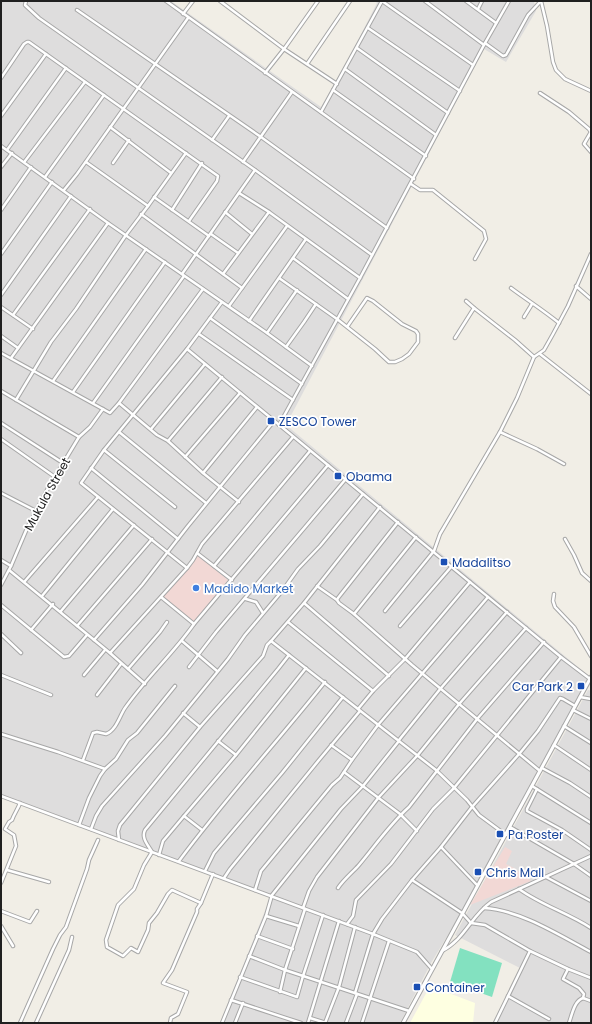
<svg xmlns="http://www.w3.org/2000/svg" width="592" height="1024" viewBox="0 0 592 1024" font-family="Poppins,sans-serif">
	<style>
		.residential { fill: #dedddd }
		.commercial { fill: #f2d8d5 }
		.education { fill: #feffe1 }
		.pitch { fill: #83e1c0 }
		.lines { fill: none; stroke-linecap: round; stroke-linejoin: round }
		.minor-casing { stroke: #a7a7a7; stroke-width: 4.5 }
		.tertiary-casing { stroke: #a7a7a7; stroke-width: 5 }
		.minor { stroke: #fff; stroke-width: 2.5 }
		.tertiary { stroke: #fff; stroke-width: 3 }
		.transit-dot { fill: #1a4fb4; stroke: #fff; stroke-width: 1.5 }
		.shop-dot { fill: #3f7fe0; stroke: #fff; stroke-width: 1.5 }
		.labels { text-anchor: middle; dominant-baseline: central; stroke-width: 3.5; stroke-linejoin: round; paint-order: stroke }
		.transit-label { font-size: 12px; fill: #164399; stroke: #fff; text-anchor: start }
		.street-label { font-size: 12px; fill: #202020; stroke: #fff }
		.shop-label { font-size: 12px; fill: #366cbe; stroke: #fff; text-anchor: start }
	</style>
	<rect width="100%" height="100%" fill="#f1eee6"/>
	<g class="residential">
		<path d="M1 1H171L321 107 350 56 377 3 375 1H534L536 11 506 62 484 49 286 425 590 677 478 885 431 963 400 1023H220L271 896 1 796Z"/>
		<path d="M588 690 591 691V1023H493L520 968 455 935Z"/>
	</g>
	<g class="commercial">
		<path d="M197 555 228 580 194 622 163 597Z"/>
		<path d="M505 847 512 851 506 864 514 868 531 881 470 905Z"/>
	</g>
	<path class="education" d="M430 986 475 1003 473 1023H410Z"/>
	<path class="pitch" d="M460 948 502 963 492 997 450 982Z"/>
	<g class="lines">
		<g class="minor-casing">
			<g id="minor">
				<path d="M26 1 25 5 39 18 255 170 372 255"/>
				<path d="M166 1 414 179"/>
				<path d="M220 1 284 49 318 1"/>
				<path d="M382 1 473 65"/>
				<path d="M425 1 484 45"/>
				<path d="M466 1 496 23"/>
				<path d="M541 1 547 26 553 62 556 70 565 79 591 91"/>
				<path d="M478 9 482 1"/>
				<path d="M77 10 261 137 387 228"/>
				<path d="M183 14 193 1"/>
				<path d="M368 28 460 91"/>
				<path d="M485 43 503 56 506 55 528 15 541 1"/>
				<path d="M357 48 448 113"/>
				<path d="M307 64 350 1"/>
				<path d="M345 69 436 135"/>
				<path d="M265 73 284 49 337 84"/>
				<path d="M1 78 24 44 27 42H29L218 176 217 181 189 221"/>
				<path d="M333 90 426 156"/>
				<path d="M540 93 569 112 589 129 591 132 584 144 591 152"/>
				<path d="M321 112 382 1"/>
				<path d="M1 116 46 54"/>
				<path d="M110 127 171 173"/>
				<path d="M212 140 229 116"/>
				<path d="M1 146 108 223 267 333 312 366"/>
				<path d="M7 150 66 68"/>
				<path d="M25 161 85 82"/>
				<path d="M86 162 148 206"/>
				<path d="M243 162 292 92"/>
				<path d="M113 163 129 140"/>
				<path d="M1 167 12 153"/>
				<path d="M45 177 104 95"/>
				<path d="M411 184 420 190H433L484 231 486 239 475 259"/>
				<path d="M64 190 77 174 188 18"/>
				<path d="M239 193 269 212 360 278"/>
				<path d="M154 197 209 236"/>
				<path d="M1 210 31 167"/>
				<path d="M172 210 202 163"/>
				<path d="M225 212 252 234"/>
				<path d="M141 214 242 288"/>
				<path d="M211 234 238 253"/>
				<path d="M1 254 52 182"/>
				<path d="M293 258 348 299"/>
				<path d="M182 274 255 170"/>
				<path d="M223 274 269 212"/>
				<path d="M279 278 337 319 375 349 389 362H395L402 359 409 354 418 342V334L416 331 402 324 373 301 367 298 347 327"/>
				<path d="M576 286 591 299"/>
				<path d="M511 288C527 300 543 310 559 323"/>
				<path d="M203 289 119 403 157 435 168 441 203 473 239 502"/>
				<path d="M1 295 71 196"/>
				<path d="M466 301 474 308"/>
				<path d="M229 306 287 226"/>
				<path d="M1 307 33 329"/>
				<path d="M13 315 90 209"/>
				<path d="M524 317 532 304"/>
				<path d="M210 318 302 384"/>
				<path d="M249 321 306 239"/>
				<path d="M267 333 297 290"/>
				<path d="M199 334 293 400"/>
				<path d="M1 336 18 348"/>
				<path d="M455 338 474 308 515 340 534 357"/>
				<path d="M286 347 304 322 316 304"/>
				<path d="M187 349 561 657 590 679"/>
				<path d="M1 353 110 413 119 403"/>
				<path d="M540 354 591 394"/>
				<path d="M11 358 108 223"/>
				<path d="M53 381 146 249"/>
				<path d="M1 391 79 437"/>
				<path d="M73 392 165 262"/>
				<path d="M16 400 51 342 76 309 126 235 148 206 186 153"/>
				<path d="M93 403 184 276"/>
				<path d="M1 423 63 463"/>
				<path d="M279 425 360 278 485 43 509 1"/>
				<path d="M151 429 205 364"/>
				<path d="M119 432 206 503"/>
				<path d="M500 432 537 449 564 464"/>
				<path d="M1 439 55 477"/>
				<path d="M168 441 222 377"/>
				<path d="M104 450 175 507"/>
				<path d="M185 457 240 393"/>
				<path d="M91 468 178 539"/>
				<path d="M203 473 257 407"/>
				<path d="M1 493 36 511"/>
				<path d="M380 507 304 603 271 641 436 770 467 800 479 815 506 835"/>
				<path d="M416 537 354 614 412 665 540 771"/>
				<path d="M565 539 574 555 582 573 591 581"/>
				<path d="M197 553 232 580"/>
				<path d="M1 560 11 566"/>
				<path d="M214 566 310 451"/>
				<path d="M187 568 193 560 202 544 293 437"/>
				<path d="M9 570 110 653 187 568 81 483 104 450 187 349 222 302"/>
				<path d="M25 581 98 497"/>
				<path d="M1 585 11 566 28 526 47 490 79 437 90 427 103 409"/>
				<path d="M317 586 337 600"/>
				<path d="M554 594 553 601 555 607 574 627 591 656"/>
				<path d="M42 596 113 509"/>
				<path d="M161 597 194 624"/>
				<path d="M246 599 256 602 263 613"/>
				<path d="M304 603 389 676"/>
				<path d="M1 605 64 657 69 656 87 635"/>
				<path d="M61 611 134 525"/>
				<path d="M385 611 434 551 440 534 500 432 517 398 534 357 544 350 553 334 568 306 591 254"/>
				<path d="M354 614 339 603 337 600 338 598 398 522"/>
				<path d="M288 622 373 691"/>
				<path d="M77 626 152 539"/>
				<path d="M400 626 452 566"/>
				<path d="M31 630 53 604"/>
				<path d="M1 634 21 653"/>
				<path d="M94 640 142 585 188 526 274 421"/>
				<path d="M182 641 217 671"/>
				<path d="M110 653 145 684"/>
				<path d="M189 667 216 632 345 480"/>
				<path d="M128 669 160 632 167 622"/>
				<path d="M1 675 51 695"/>
				<path d="M84 675 105 650"/>
				<path d="M97 695 121 664"/>
				<path d="M580 697 591 699"/>
				<path d="M358 709 373 691 405 659 470 582"/>
				<path d="M573 710 591 719"/>
				<path d="M183 713 200 727"/>
				<path d="M564 726 591 743"/>
				<path d="M1 734 58 752 105 769"/>
				<path d="M399 740 441 688 507 612"/>
				<path d="M218 741 236 755"/>
				<path d="M331 745 352 760 378 725 488 597"/>
				<path d="M554 745 591 770"/>
				<path d="M83 760 93 733 97 732 106 734C116 731 120 715 125 708 146 678 173 654 194 624L328 465"/>
				<path d="M542 768 570 783 591 797"/>
				<path d="M344 772 400 814 417 831"/>
				<path d="M532 786 591 823"/>
				<path d="M537 789 527 809V811L562 830 591 850"/>
				<path d="M1 796 373 934 417 952 432 969"/>
				<path d="M79 825 89 798 100 776 105 769 116 759 128 740 137 733 175 686"/>
				<path d="M510 827 574 864 591 876"/>
				<path d="M91 829 96 816 102 806 165 736 228 659 245 635 283 590 298 569 320 546 363 494"/>
				<path d="M202 830 184 816 236 755 306 668"/>
				<path d="M119 840 118 831 120 825 200 727 263 656 267 645 271 641"/>
				<path d="M441 847 477 885"/>
				<path d="M159 855 163 841 184 816"/>
				<path d="M179 861C225 799 277 742 325 682"/>
				<path d="M7 870 49 882"/>
				<path d="M205 871 214 853 282 773 343 697"/>
				<path d="M546 877 591 901"/>
				<path d="M224 878 230 869 319 760 360 711"/>
				<path d="M412 880 462 913 471 923 485 925 530 951 568 969 591 978"/>
				<path d="M1 883 16 846 14 835 5 829 9 822 12 820C14 814 18 809 20 803"/>
				<path d="M338 888C344 879 352 873 359 865 375 846 390 824 409 807L478 718 544 642"/>
				<path d="M519 889C541 905 568 913 591 928"/>
				<path d="M255 890 261 871 332 785 340 778 352 760"/>
				<path d="M201 903 172 890 168 894 157 913 149 923 148 930 138 952 131 948 123 956 107 947 106 940 118 905 134 889 144 865 152 852C148 845 141 838 145 830L278 669 289 655"/>
				<path d="M303 908 309 891 317 877 379 797 417 756 460 703 526 628"/>
				<path d="M484 908C520 910 559 935 591 952"/>
				<path d="M1 911 30 922 37 911"/>
				<path d="M266 916 299 926"/>
				<path d="M347 924 353 916 356 900 391 864 433 809 454 788 561 657"/>
				<path d="M1 926 13 946"/>
				<path d="M257 936 293 949"/>
				<path d="M442 951C465 939 471 916 491 902L591 856"/>
				<path d="M249 956 285 970 409 1011"/>
				<path d="M568 969 563 979 579 988 584 994 583 998"/>
				<path d="M240 977 297 997 303 976 323 915"/>
				<path d="M280 992 285 970 305 909"/>
				<path d="M355 993 373 934 382 919 412 880 441 847 472 807 520 753 538 731 560 698 563 699 575 706"/>
				<path d="M508 996 549 1019"/>
				<path d="M583 998 591 1001"/>
				<path d="M231 1000 301 1023"/>
				<path d="M310 1018 326 1023"/>
				<path d="M20 1023 53 949 60 935 66 927 87 869 89 860 98 840"/>
				<path d="M36 1023 69 950 72 937"/>
				<path d="M170 1023 171 1018 178 1014 187 992 163 983 172 970 197 912V909L201 903 213 874"/>
				<path d="M222 1023 266 916 272 895 341 809 363 786 399 741"/>
				<path d="M235 1023 243 1003"/>
				<path d="M308 1023 339 921"/>
				<path d="M325 1023 339 987 355 927"/>
				<path d="M346 1023 357 994"/>
				<path d="M362 1023 389 941"/>
				<path d="M495 1023 530 951"/>
				<path d="M569 1023C572 1015 574 1001 583 998"/>
			</g>
		</g>
		<g class="tertiary-casing">
			<path id="tertiary" d="M403 1023 591 677"/>
		</g>
		<use href="#minor" class="minor"/>
		<use href="#tertiary" class="tertiary"/>
	</g>
	<g class="transit-dot">
		<rect x="267" y="417" width="8" height="8" rx="2"/>
		<rect x="334" y="472" width="8" height="8" rx="2"/>
		<rect x="440" y="558" width="8" height="8" rx="2"/>
		<rect x="577" y="682" width="8" height="8" rx="2"/>
		<rect x="496" y="830" width="8" height="8" rx="2"/>
		<rect x="474" y="868" width="8" height="8" rx="2"/>
		<rect x="413" y="983" width="8" height="8" rx="2"/>
	</g>
	<circle class="shop-dot" cx="196" cy="588" r="4"/>
	<g class="labels">
		<g class="transit-label">
			<text x="279" y="421">ZESCO Tower</text>
			<text x="346" y="476">Obama</text>
			<text x="452" y="562">Madalitso</text>
			<text x="573" y="686" text-anchor="end">Car Park 2</text>
			<text x="508" y="834">Pa Poster</text>
			<text x="486" y="872">Chris Mall</text>
			<text x="425" y="987">Container</text>
		</g>
		<g class="street-label">
			<text transform="translate(47 494) rotate(-61)">Mukula Street</text>
		</g>
		<g class="shop-label">
			<text x="204" y="588">Madido Market</text>
		</g>
	</g>
	<rect width="592" height="1024" fill="none" stroke="#202020" stroke-width="4"/>
</svg>
